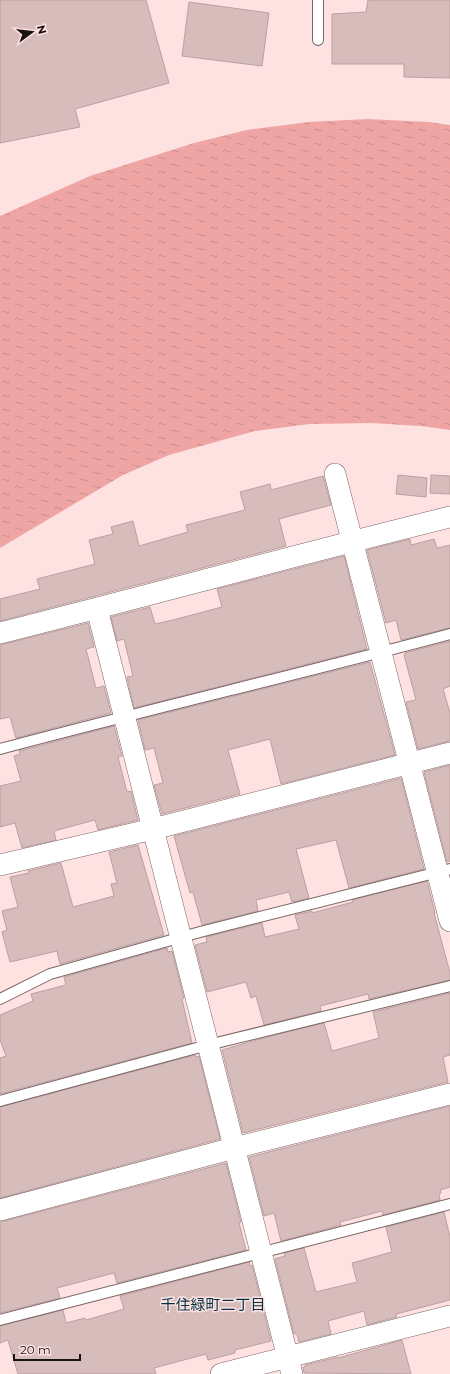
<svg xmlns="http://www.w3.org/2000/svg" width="450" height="1374" font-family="Montserrat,'Noto Sans JP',sans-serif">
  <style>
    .water { fill: url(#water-ripples) }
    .building { fill: #d6bcbb; stroke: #baa0a0 }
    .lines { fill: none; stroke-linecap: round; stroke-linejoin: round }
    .lane-casing { stroke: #7c6564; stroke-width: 12 }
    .street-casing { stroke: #7c6564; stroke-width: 22 }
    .lane { stroke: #fff; stroke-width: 10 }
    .street { stroke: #fff; stroke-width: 21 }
    .labels { text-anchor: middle; stroke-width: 3; stroke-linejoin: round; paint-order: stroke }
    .neighbourhood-label { font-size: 15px; fill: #003144; stroke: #fde2e1 }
  </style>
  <defs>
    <pattern id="water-ripples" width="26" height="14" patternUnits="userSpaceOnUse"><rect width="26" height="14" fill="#efa5a4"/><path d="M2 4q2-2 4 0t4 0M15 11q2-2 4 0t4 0" fill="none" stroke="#cc8d8c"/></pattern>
  </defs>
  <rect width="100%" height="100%" fill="#fde2e1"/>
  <path class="water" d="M368,119l60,3 22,3v305l-29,-4 -51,-3 -60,1 -55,7 -86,24 -46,20 -123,73v-332l90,-40 104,-33 53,-13 62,-8z"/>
  <path class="building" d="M0,0h146l23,83 -94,26 5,18 -80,16z
    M368,0h82v78l-46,-1v-13h-72v-50l34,-2z
    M189,2l80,11 -7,53 -80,-10z
    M398,475l29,3 -1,19 -30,-3z
    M431,475l19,1v18l-20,-1z
    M323,476l8,29 -52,14 7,27 -286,75v-22l40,-10 -3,-10 58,-15 -6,-24 24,-6 -2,-7 22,-6 6,25 49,-14 -2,-7 59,-15 -5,-18 30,-8 1,6z
    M410,539l1,6 23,-6 3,9 13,-3v83l-49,12 -5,-20 -10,3 -19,-73z
    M344,556l23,93 -233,59 -7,-31 6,-1 -9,-37 -7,2 -6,-24 39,-10 5,17 18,-4 49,-13 -5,-18z
    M88,623l6,24 -8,2 10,39 8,-2 7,27 -95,25 -6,-21 -10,2v-74z
    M450,641v45l-7,3 7,24v28l-32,8 -12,-47 10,-2 -12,-45h1v-2z
    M370,662l25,93 -114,29 -11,-45 -42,11 12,44 -78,20 -8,-29 9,-2 -9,-35 -9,2 -7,-30z
    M114,726l8,30 -4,1 9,35 4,-1 7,29 -40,10 -3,-10 -41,11 2,9 -34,8 -7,-25 -15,4v-41l21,-5 -7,-25 6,-2 -1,-3z
    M450,765v96l-3,1 -23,-90z
    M401,778l23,91 -75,19 -13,-48 -40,9 13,49 -17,4 -3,-10 -33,8 2,11 -56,14 -9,-33 -3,1 -16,-57z
    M138,845l26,90 -104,29 -3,-13 -47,11 -8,-30 5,-2 -5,-19 16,-4 -8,-30 19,-4 -1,-2 33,-8 12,44 41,-11 -3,-12 6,-1 -8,-31z
    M427,881l8,32h-1l16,60v7l-81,19 -1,-5 -48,12 1,5 -57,14 -8,-29 -5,2 -5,-16 -39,10 -12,-47 12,-3 -1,-5 56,-14 3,14 34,-8 -4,-14 17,-4v2l41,-11 -1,-2z
    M167,948l1,4 4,-1 12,47 -2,1 10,44 -192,51v-36l6,-2 -6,-16v-25l33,-14 -2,-7 35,-9 -2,-8z
    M450,993v62l-7,2 5,25 -205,51 -21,-83 45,-13 57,-14 8,28 47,-13 -6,-26z
    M195,1055l1,2 3,-1 21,83 -220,59v-91z
    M450,1106v81l-10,3 1,3 -2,1 1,6 -57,15 -1,-4 -42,11 1,3 -60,16 -7,-28 -10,3 -15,-59z
    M226,1163l15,59 -2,1 7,27 -129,33 -3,-10 -57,15 3,10 -60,15v-91z
    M444,1212l6,25v63l-54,14 1,3 -30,8 -3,-14 -36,10 3,13 -32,8 -2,-8h-3l-19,-75 10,-3 -1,-3 20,-5 12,44 41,-10 -5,-19 40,-11 -6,-25z
    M249,1262l1,4 2,-1 19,76 -36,9v3l-27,7 -2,-6 -52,14 2,6h-138l-10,-34 -8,3v-17l63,-16 3,13 19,-5 1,2 38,-11 -4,-13z
    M402,1340l9,34 -107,-1 -1,-6h2v-2l33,-8v1z"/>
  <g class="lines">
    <g class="lane-casing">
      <path id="lane" d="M318,0v40
        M0,749c150,-40 300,-75 450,-115
        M0,999l50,-25 150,-42 250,-63
        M0,1101l208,-56 242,-59
        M0,1320l450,-116"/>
    </g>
    <g class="street-casing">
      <path id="street" d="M335,474l115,447
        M97,609l195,765
        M0,633c150,-38 300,-79 450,-116
        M0,865l153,-36 297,-76
        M0,1210l234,-62 216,-54
        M221,1374l229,-58"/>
    </g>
    <use href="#lane" class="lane"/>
    <use href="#street" class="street"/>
  </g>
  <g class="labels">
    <g class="neighbourhood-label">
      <text x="213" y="1310">千住緑町二丁目</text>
    </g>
  </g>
  <g transform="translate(32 32) rotate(75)" stroke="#fde2e1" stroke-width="3" paint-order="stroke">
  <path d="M0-3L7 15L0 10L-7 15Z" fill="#1a1111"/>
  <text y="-6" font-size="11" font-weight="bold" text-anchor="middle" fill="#1a1111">N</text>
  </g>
  <path d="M14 1354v6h66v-6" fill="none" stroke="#1a1111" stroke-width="2"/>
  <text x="20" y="1354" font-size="12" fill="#1a1111" stroke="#fde2e1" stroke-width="3" paint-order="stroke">20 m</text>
</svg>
